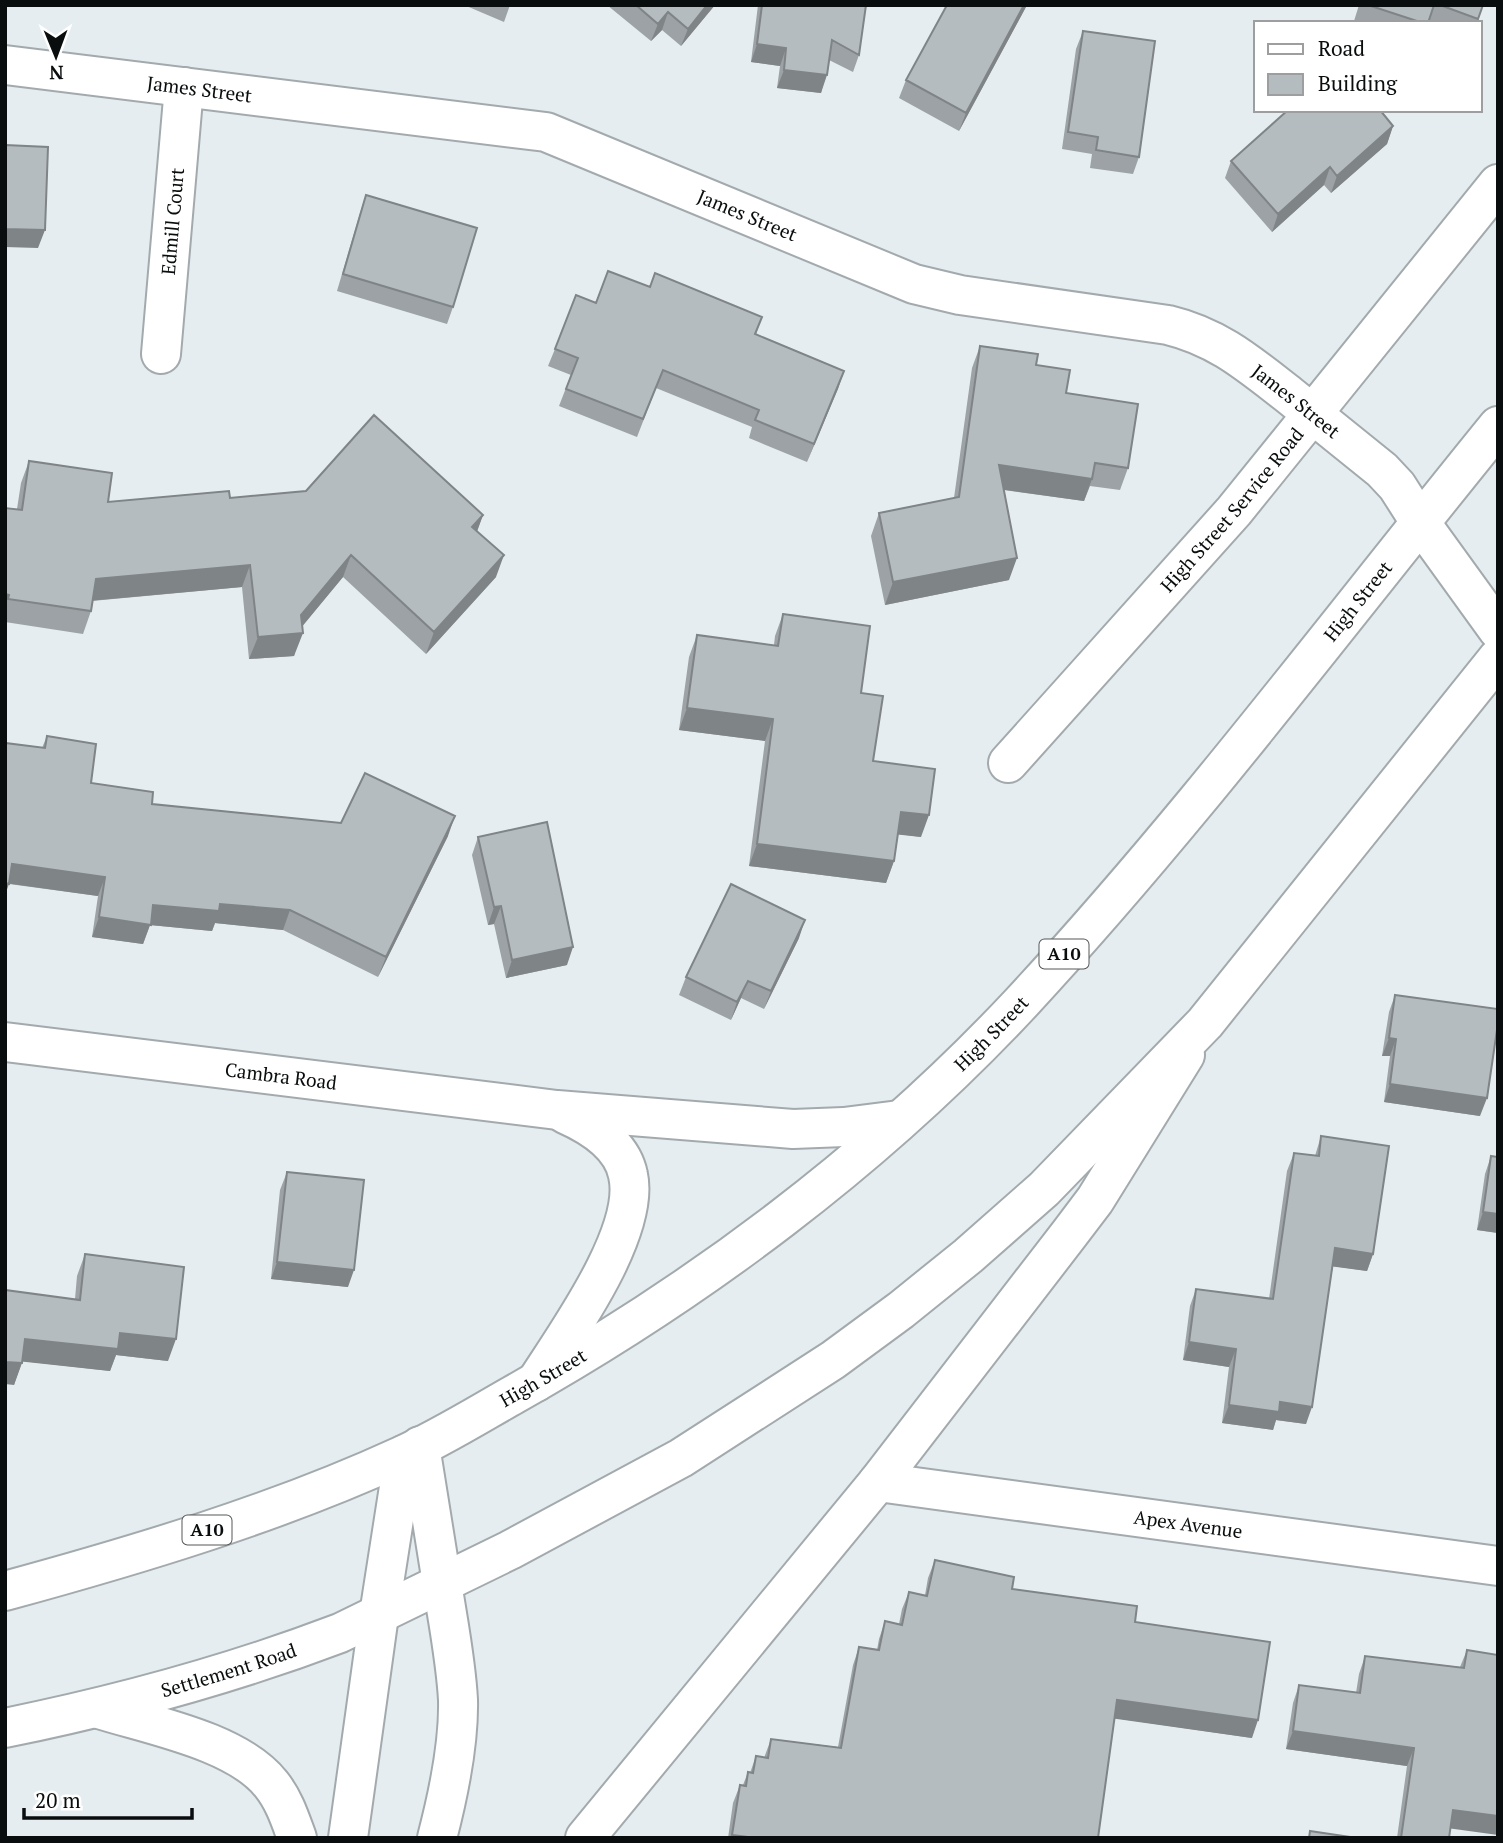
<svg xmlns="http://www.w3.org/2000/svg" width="1503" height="1843" font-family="'PT Serif',serif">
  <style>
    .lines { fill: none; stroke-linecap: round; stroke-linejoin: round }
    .minor-casing { stroke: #a3aaad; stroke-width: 42 }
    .highway-casing { stroke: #a3aaad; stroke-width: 42 }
    .minor { stroke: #fff; stroke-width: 38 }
    .highway { stroke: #fff; stroke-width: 38 }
    .wall { fill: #9ca2a5 }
    .shaded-wall { fill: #7f8486 }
    .building { fill: #b5bcc0; stroke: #7f8486; stroke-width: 2 }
    .labels { text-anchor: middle; stroke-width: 7; stroke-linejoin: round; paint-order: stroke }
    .shield { fill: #fff; stroke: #545656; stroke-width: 2 }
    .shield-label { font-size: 18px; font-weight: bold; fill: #0a0d0e }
    .street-label { font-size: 19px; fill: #0a0d0e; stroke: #fff }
  </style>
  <rect width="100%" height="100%" fill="#e5edf0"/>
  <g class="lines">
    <g class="minor-casing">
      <g id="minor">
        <path id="s1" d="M5,65l541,67 368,152 46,11 208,30c50,12 81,39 121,70 31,25 62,50 93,75l15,16 23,36"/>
        <path id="s2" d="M161,354l23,-267"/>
        <path id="s3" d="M1008,763l226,-252 264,-327"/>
        <path id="s4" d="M5,1042l552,68 236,19 51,-2 55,-7"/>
        <path d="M536,1382c30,-47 105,-150 92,-207 -6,-30 -36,-49 -63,-61"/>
        <path id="s5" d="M878,1482l620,84"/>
        <path d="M99,1709c51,16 138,32 172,75 13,16 19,35 26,54"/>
        <path d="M348,1838l31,-223"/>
        <path d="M437,1838c11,-42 22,-95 21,-138 -2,-39 -10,-78 -16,-117"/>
        <path d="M585,1838l293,-356 192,-249 25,-33 90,-145"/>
      </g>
    </g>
    <g class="highway-casing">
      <g id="highway">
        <path d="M1420,522l78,108"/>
        <path d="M420,1446l22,137"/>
        <path id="s6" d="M5,1591c132,-36 272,-78 396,-135 38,-17 75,-40 112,-61 185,-104 361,-235 507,-391 170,-183 320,-384 478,-578"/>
        <path d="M379,1615l25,-160"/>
        <path id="s7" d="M5,1728c113,-23 227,-54 335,-95l170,-83 171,-92 152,-98 68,-50 67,-54 76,-67 161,-166 293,-365"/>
      </g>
    </g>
    <use href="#minor" class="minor"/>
    <use href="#highway" class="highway"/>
  </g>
  <path class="wall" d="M464,5h46l-6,17z
    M607,5h108l-34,41 -19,-16 -11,11z
    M758,5h108l-7,50 -6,17 -24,-12 -8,33 -44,-5 3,-22 -29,-4z
    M1027,5l-68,126 -60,-33 7,-18z
    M1359,5h124l-6,18h-45l-4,-2v2h-67l-7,-2z
    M1083,31l56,126 -6,17 -43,-6 2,-14 -30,-5 14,-100z
    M1393,126l-6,18 -56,49 -7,-8 -52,47 -47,-54 6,-17z
    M366,195l87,112 -6,17 -110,-33 23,-78z
    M650,287l112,30 -6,17 88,37 -37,91 -58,-24 3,-11 -96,-39 -19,49 -78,-31 12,-31 -23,-9 7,-17z
    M980,346l56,19 30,28 62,75 -8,22 -30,-4 -6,15 -80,-11 5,90 -124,25 -14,-69 8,-23 75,-15 18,-130z
    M29,461l79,41 122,-4 253,17 -6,16 19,46 -70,77 -83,-77 -41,49 -8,30 -45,3 -7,-72 -150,14 -1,10 -8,23 -78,-12v-114l12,1 4,-26z
    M783,614l78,79 12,68 48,76 -23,-3 -4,27 -8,22 -137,-17 16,-125 -86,-11 10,-73 8,-22 77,10 1,-9z
    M47,736l44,47 61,21 296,32 -70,141 -95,-47 -68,-7 -3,8 -62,-6 -7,19 -51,-7 6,-41 -89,-12 33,-136z
    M478,837l89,128 -61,13 -12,-54 -6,1 -16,-70z
    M799,938l-35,71 -23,-11 -10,22 -52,-25 7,-18z
    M1395,995l85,121 -96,-14 6,-46h-8l7,-44z
    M1321,1136l52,118 -6,17 -34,-5 -27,158 -30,-4 -3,10 -51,-7 7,-56 -46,-7 7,-54 6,-17 73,10 18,-128 7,-18 21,3z
    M1491,1156l7,1v76l-21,-3 8,-56z
    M287,1172l61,115 -77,-8 9,-89z
    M85,1254l83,107 -52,-6 -6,16 -88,-10 -8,24 -9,-95 70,9 2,-23z
    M935,1560l77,29 123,33 117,116 -138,-20 -16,120h-370l5,-35 7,-18h3l5,-13 2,1 6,-17 8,2 7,-19 67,8 15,-82 6,-18 18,3 2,-11 6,-18 14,3 3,-15 7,-17 16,3 3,-17z
    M1467,1650l-18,188h-52l10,-72 -121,-17 7,-46 6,-18 57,8 3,-19 6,-18 95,11z"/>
  <path class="shaded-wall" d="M707,5h8l-34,41 7,-17z
    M1024,5h3l-68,126 7,-18z
    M668,12l-6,18 -11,11 7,-17z
    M757,44l29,4 -6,18 -29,-4z
    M784,70l43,5 -6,18 -44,-5z
    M1393,126l-6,18 -56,49 6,-17z
    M1330,167l-6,18 -52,47 6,-18z
    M5,229l40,1 -7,18 -33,-1z
    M844,371l-6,18 -31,73 7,-18z
    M999,465l93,14 -8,22 -93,-13z
    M483,515l-8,22 -3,-10z
    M351,555l-8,22 -47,57 7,-1 -9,23 -45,3 9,-22 43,-22z
    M504,555l-8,22 -70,77 8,-22z
    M1017,558l-8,22 -124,25 8,-23z
    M250,565l-8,22 -154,14 8,-22z
    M5,594l4,1 -4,10z
    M687,708l86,11 -8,22 -86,-11z
    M901,812l28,3 -8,22 -28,-3z
    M455,816l-7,20 -70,141 8,-20z
    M757,844l137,17 -8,22 -137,-17z
    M12,864l93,13 -7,19 -93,-13z
    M5,883l4,1 -4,11z
    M220,904l70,6 -7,20 -68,-7 -3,8 -62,-6 -7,19 -51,-7 7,-20 54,-12z
    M501,906l-7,18 -6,1 6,-18z
    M805,920l-6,18 -35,71 7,-18z
    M573,947l-6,18 -61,13 6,-18z
    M748,981l-7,17 -10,22 6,-18z
    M1389,1038l7,1 -6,17h-8z
    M1390,1084l97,14 -7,18 -96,-14z
    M1483,1212l15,2v19l-21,-3z
    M1335,1248l38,6 -6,17 -38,-5z
    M277,1262l77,8 -6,17 -77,-8z
    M120,1333l56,6 -8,22 -52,-6 -6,16 -93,-10 8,-22z
    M1189,1342l47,7 -7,18 -46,-7z
    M5,1362l17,1 -8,22 -9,-1z
    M1280,1402l32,5 -6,17 -30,-4 -3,10 -51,-7 7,-18z
    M1117,1700l141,20 -6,18 -142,-20z
    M1293,1731l121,17 -7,18 -121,-17z
    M1453,1810l45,6v19l-51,-7z
    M732,1835l24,3h-25z"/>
  <path class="building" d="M636,5h71l-19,24 -20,-17 -10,12z
    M762,5h104l-7,50 -27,-15 -5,35 -43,-5 2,-22 -29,-4z
    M947,5h77l-58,108 -60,-33z
    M1368,5h66l-6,18h-5z
    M1440,5h43l-5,14z
    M1083,31l72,10 -16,116 -43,-7 2,-13 -30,-5z
    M1288,110h92l13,16 -56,50 -7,-9 -52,47 -47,-53z
    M5,145l43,2 -3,83 -40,-1z
    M366,195l111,33 -24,79 -110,-33z
    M608,271l42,16 5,-14 107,44 -7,17 89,37 -30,73 -59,-24 4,-10 -96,-40 -20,49 -77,-30 12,-31 -23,-9 21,-54 20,8z
    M980,346l58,8 -2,11 34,5 -4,23 72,11 -10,64 -33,-5 -3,16 -93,-14 18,93 -124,24 -14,-69 80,-16z
    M374,415l109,100 -11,12 32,28 -70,77 -83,-77 -50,60 2,18 -45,4 -8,-72 -154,14 -5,32 -83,-12 1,-4 -4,-1v-86l17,2 7,-49 83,12 -4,29 121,-11 1,7 76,-7z
    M783,614l87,12 -9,67 22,3 -10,65 62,8 -6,46 -28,-3 -7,49 -137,-17 16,-125 -86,-11 10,-73 81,11z
    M47,736l49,8 -5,39 62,9 -1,12 189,19 24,-50 90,43 -69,141 -96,-47 -70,-6 -1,7 -66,-6 -2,20 -52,-8 6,-40 -93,-13 -3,20 -4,-1v-140l40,5z
    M547,822l26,125 -61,13 -11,-54 -7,1 -16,-70z
    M731,884l74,36 -34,71 -23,-10 -11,21 -51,-25z
    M1395,995l103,14v14l-11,75 -97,-14 6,-45 -7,-1z
    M1321,1136l68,10 -16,108 -38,-6 -23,159 -32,-5 -1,10 -50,-7 7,-56 -47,-7 7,-53 77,10 21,-146 25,3z
    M1491,1156l7,1v57l-15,-2z
    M287,1172l77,8 -10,90 -77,-8z
    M85,1254l99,13 -8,72 -56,-6 -2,16 -93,-10 -3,24 -17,-1v-72l75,10z
    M935,1560l79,17 -2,12 125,17 -2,16 135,20 -12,78 -141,-20 -19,138h-342l-24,-3 8,-50 6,1 2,-14 5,1 3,-17 12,2 3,-19 70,9 18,-101 20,3 6,-29 17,4 7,-33 18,4z
    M1467,1650l31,5v161l-45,-6 -4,28h-48l13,-90 -121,-17 6,-46 61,8 5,-37 99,12z
    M1310,1831l47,7h-48z"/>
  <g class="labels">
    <g class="shield">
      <rect x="1039.5" y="939.5" width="49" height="29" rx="5"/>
      <rect x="182.5" y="1515.5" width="49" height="29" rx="5"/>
    </g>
    <g class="shield-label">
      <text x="1064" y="960">A10</text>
      <text x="207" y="1536">A10</text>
    </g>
    <g class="street-label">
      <text dy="7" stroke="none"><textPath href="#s1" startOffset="196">James Street</textPath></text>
      <text dy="7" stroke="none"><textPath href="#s1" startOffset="763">James Street</textPath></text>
      <text dy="7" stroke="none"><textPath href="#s2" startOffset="133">Edmill Court</textPath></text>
      <text dy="7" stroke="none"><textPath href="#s1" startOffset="1351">James Street</textPath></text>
      <text dy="7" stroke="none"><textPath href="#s3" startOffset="338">High Street Service Road</textPath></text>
      <text dy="7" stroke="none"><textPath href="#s6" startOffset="1715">High Street</textPath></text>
      <text dy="7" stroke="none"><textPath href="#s6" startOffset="1148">High Street</textPath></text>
      <text dy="7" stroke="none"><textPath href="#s4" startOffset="278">Cambra Road</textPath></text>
      <text dy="7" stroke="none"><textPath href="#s6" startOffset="581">High Street</textPath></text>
      <text dy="7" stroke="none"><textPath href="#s5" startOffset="313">Apex Avenue</textPath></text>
      <text dy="7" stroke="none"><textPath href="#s7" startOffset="231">Settlement Road</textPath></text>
    </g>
  </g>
  <rect width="1503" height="1843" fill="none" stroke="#0a0d0e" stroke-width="14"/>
  <rect x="1254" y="21" width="228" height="91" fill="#ffffff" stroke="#9d9e9f" stroke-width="2"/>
  <rect x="1268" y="44" width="35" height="10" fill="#ffffff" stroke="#9d9e9f" stroke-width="2"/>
  <text x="1318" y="56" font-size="21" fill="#0a0d0e">Road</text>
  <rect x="1268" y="74" width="35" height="21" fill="#b5bcc0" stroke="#9d9e9f" stroke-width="2"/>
  <text x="1318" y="91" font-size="21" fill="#0a0d0e">Building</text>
  <g transform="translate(56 56) rotate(179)" stroke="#ffffff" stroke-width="5" paint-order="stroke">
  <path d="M0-5L12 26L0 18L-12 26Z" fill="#0a0d0e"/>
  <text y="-10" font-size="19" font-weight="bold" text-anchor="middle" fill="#0a0d0e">N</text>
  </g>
  <path d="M24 1808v10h168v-10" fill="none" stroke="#0a0d0e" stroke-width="3.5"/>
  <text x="35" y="1808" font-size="21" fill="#0a0d0e" stroke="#ffffff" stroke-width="5" paint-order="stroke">20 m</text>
</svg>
